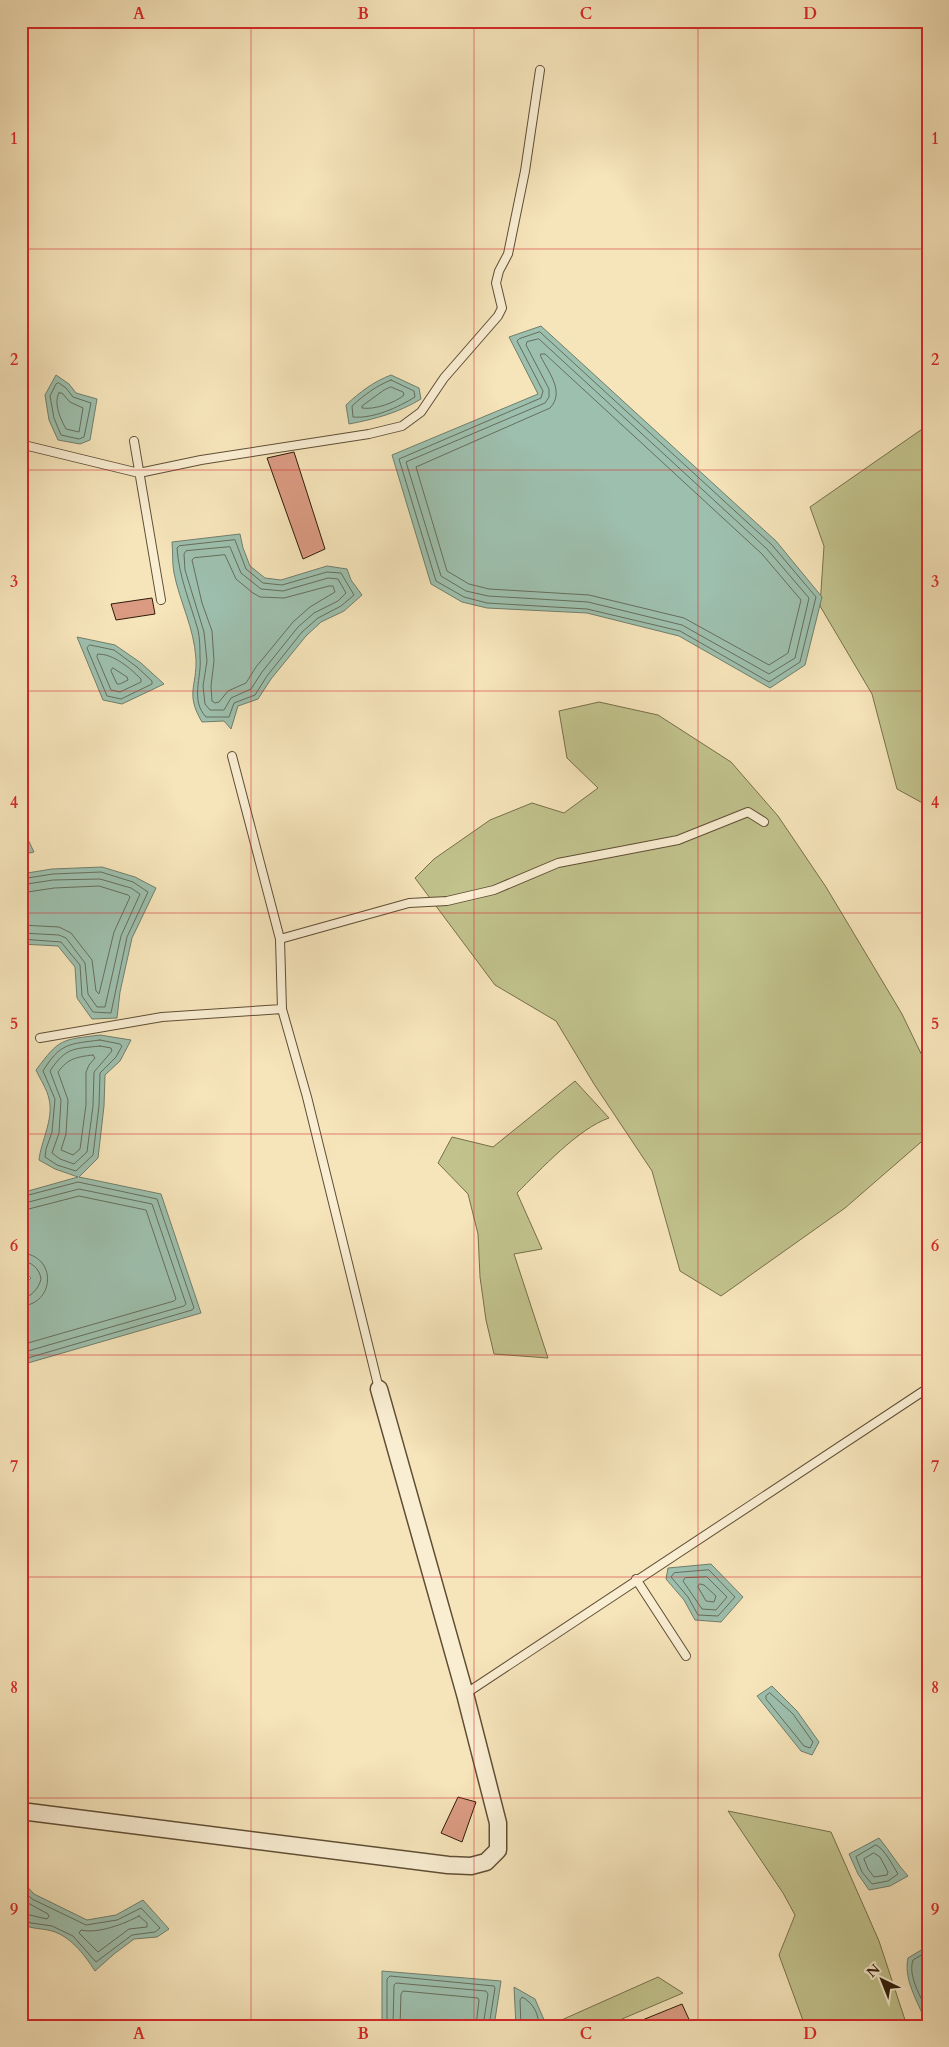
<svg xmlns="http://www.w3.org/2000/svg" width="949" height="2047" font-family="Cardo,serif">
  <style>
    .green { fill: #c1c28c; stroke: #776f4a }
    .water { fill: #9dbfad; stroke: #707e6b }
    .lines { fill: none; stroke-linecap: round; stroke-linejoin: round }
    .shore { stroke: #656e5b; stroke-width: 1 }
    .building { fill: #db9b83; stroke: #2d1c09 }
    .service-casing { stroke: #5f4e35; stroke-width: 10 }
    .minor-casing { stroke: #5f4e35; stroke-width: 19 }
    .service { stroke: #f9edd2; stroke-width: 8 }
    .minor { stroke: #f9edd2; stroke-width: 16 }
    .grid { fill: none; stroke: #d62828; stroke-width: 1; stroke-opacity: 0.55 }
    .neatline { fill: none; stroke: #d62828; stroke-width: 2 }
    .grid-label { font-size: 16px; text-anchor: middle; font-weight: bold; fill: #d62828 }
  </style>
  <rect width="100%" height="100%" fill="#f6e4ba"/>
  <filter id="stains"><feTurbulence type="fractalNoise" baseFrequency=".004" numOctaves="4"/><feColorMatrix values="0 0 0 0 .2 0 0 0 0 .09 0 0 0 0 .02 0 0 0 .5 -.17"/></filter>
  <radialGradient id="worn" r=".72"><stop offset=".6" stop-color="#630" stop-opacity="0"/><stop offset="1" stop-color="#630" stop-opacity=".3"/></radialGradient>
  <path class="green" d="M928,425v381l-31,-17 -25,-95 -52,-88 4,-60 -14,-39z
    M599,702l59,13 73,47 47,54 48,71 76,127 26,54v68l-83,72 -124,88 -41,-25 -28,-100 -58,-87 -38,-63 -61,-36 -80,-107 19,-19 56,-39 42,-17 32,10 34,-25 -31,-30 -8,-47z
    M575,1081l34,37c-30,10 -69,52 -92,75l25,56 -28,5 34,104 -54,-4 -8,-34 -6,-43 -2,-43 -10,-40 -30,-31 14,-26 41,10z
    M728,1811l103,21 48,109 28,85h-102l-26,-71 16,-40 -12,-22z
    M658,1977l25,16 -61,26 1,7h-75z"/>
  <path class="water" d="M541,326l235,215 46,56 -17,68 -35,23 -91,-52 -92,-23 -100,-5 -25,-6 -31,-18 -39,-129 146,-61 -29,-57z
    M56,375l13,9 7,9 21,6 -7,41 -10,4 -22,-4 -9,-20 -4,-25z
    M391,375l28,13 2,11c-23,14 -46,20 -72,25l-3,-19c14,-13 27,-23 45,-30z
    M240,534l3,14 7,18 15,12 16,2 46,-14 20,3 4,11 11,15 -18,16 -23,11 -15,14 -35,43 -13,20 -20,7 -7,23 -7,-8 -22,1c-17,-29 -5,-35 -6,-63 -2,-32 -16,-56 -22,-86 -2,-10 -1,-21 -2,-31z
    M77,637l38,8 26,18 23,21 -42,20 -19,-4z
    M21,825l13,27 -13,3z
    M102,867l33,10 21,11 -24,50 -12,54 -3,26 -25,1 -15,-21 -2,-31 -17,-21 -37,-2v-70l31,-5z
    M100,1035l31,5 -11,21 -15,14 -1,31 -6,52 -19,19 82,17 40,119 -180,52v-76l10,-11 -10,-7v-78l57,-16 -23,-8 -16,-9c2,-19 15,-41 10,-61 -2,-10 -9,-20 -13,-29 24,-32 25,-30 64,-35z
    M711,1564l32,33 -22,25 -26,-2 -11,-20 -18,-21 2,-11z
    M772,1686l25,25 22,31 -7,13 -11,-4 -44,-55z
    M879,1838c10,12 18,26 29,38l-18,10 -21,4 -11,-16 -9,-20z
    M21,1860l4,5 -2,17 11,12 53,26 29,-5 27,-15 26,29 -12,8 -23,2 -20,15 -19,17c-11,-17 -26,-37 -47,-41 -10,-2 -18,-1 -27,-7z
    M928,1946v67h-6c-8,-18 -18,-36 -14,-55z
    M382,1971l119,10 -7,45h-112z
    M514,1987l21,12 10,23 -5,4h-24z"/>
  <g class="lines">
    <path class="shore" d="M540,332l232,213 44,52 -16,65 -31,20 -89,-51 -93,-22 -100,-6 -23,-6 -28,-16 -37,-122 142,-61 2,-7 -26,-50 2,-2z
      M539,339l228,210 42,49 -14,60 -26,16 -87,-49 -94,-23 -100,-6 -22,-5 -25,-15 -35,-114 139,-59 4,-6v-8l-23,-44 1,-3z
      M541,354h4l217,200 39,46 -13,53 -19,12 -85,-47 -95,-23 -100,-6 -20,-5 -22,-13 -31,-104 134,-59c15,-16 -1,-35 -9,-51z
      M391,380l23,11 1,6c-16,10 -42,22 -62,20l-1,-11c12,-11 24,-20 39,-26z
      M59,383l7,5 7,9 18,6 -7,34 -5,2 -18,-4 -7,-17 -4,-22 6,-12z
      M391,387l12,5 1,3c-9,8 -30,15 -42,13v-2l22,-16z
      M59,393h3l8,9 13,6 -4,24 -13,-3c-5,-9 -13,-26 -7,-36z
      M235,540l11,29 17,14 19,2 45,-13 14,1 13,22 -13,11 -23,12 -16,14 -35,44 -12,19 -21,8 -5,14h-23c-16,-17 -4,-40 -6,-59 0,-9 0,-19 -2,-28 -8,-28 -19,-53 -21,-82l2,-2z
      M230,547l11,26 20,16 22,2 45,-13 10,1 8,14 -8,8 -24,12 -16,14 -36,45 -11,17 -20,9 -7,12h-14l-5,-6 -2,-18 4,-25 -3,-29 -19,-62 -1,-16 2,-3z
      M225,555l11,24 17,14 7,4 24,1 45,-12h4l2,6 -25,15 -17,15 -37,45 -10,16 -18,8 -9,11 -4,1 -3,-2 -1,-15 3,-25 -2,-30 -10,-28 -10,-43 2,-2z
      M90,645l24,5 23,17 15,14v3l-31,15 -14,-3 -20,-48z
      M98,654c16,0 32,14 43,25v3l-21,10 -9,-2 -14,-33z
      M113,668l14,9 1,3 -8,4h-3l-6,-13z
      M21,879l32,-5 48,-2 32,10 15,10 -21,45 -16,76 -18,-1 -11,-16 -2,-31 -19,-23 -40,-3
      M21,885l32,-5 47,-1 31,9 9,6 -19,42 -16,71h-8l-9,-13 -3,-31 -19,-25 -7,-3 -38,-2
      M21,893l33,-5 45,-2 29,9 2,2 -16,35 -15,62 -3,-3 -4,-31 -21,-27 -12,-6 -38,-2
      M100,1040l20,4 2,2 -6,11 -16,16 -1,33 -6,49 -17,16 -19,-6 -12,-8 1,-8 6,-17 3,-33 -12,-28c17,-28 26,-27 57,-31z
      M100,1046l11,2 1,3 -18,21 -1,34 -6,46 -13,12 -14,-5 -8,-6 7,-20 2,-33 -11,-29c16,-24 23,-22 50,-25z
      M93,1055l2,3 -6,7 -3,7v33l-6,44 -7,6 -12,-5 5,-16 2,-34 -10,-28c10,-14 19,-15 35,-17z
      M21,1197l57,-15 79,17 37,109 -2,2 -171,50
      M21,1204l58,-15 73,15 34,100 -2,2 -163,47
      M21,1211l58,-15 67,14 30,89 -2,2 -153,44
      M21,1253c37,2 34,52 0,53
      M21,1261c10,0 19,8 20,18 -2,9 -10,19 -20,19
      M709,1570l26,27 -17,19 -20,-1 -10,-18 -17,-20 3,-4z
      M707,1577l20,20 -11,13 -14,-1 -19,-28 2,-3z
      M700,1584l4,1 12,11 -2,6 -8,-1 -8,-14z
      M770,1693l23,21 20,28 -3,6 -6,-2 -38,-47v-3z
      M876,1845c8,3 17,21 22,29l-10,7 -16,3 -10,-12 -6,-15z
      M874,1853l6,4 8,15 -1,3 -13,2 -6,-8 -4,-10z
      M21,1888l11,11 54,26 31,-5 24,-12 19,20 -5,4 -23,3 -36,27 -23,-26 -21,-10 -21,-3 -10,-4
      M21,1897l7,6 20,11 1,2 -2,3 -26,-6
      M139,1916l8,7v4l-18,2 -31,23 -19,-19 2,-3c17,4 43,-6 58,-14z
      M928,1951l-15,9c-5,15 6,33 12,47l3,1
      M387,2026v-47l3,-3 104,10 1,2 -6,38
      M393,2026l1,-41 2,-2 90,8 2,3 -5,32
      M400,2026l1,-32 2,-3 75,7 1,2 -3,26
      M521,2026l-1,-26 2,-3c10,5 18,17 16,29"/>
  </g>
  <path class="building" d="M294,452l31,97 -22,10 -36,-101z
    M152,598l3,16 -39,6 -5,-16z
    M458,1797l18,5 -14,40 -21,-9z
    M682,2004l10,22h-62v-1z"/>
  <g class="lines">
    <g class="service-casing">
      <path id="service" d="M134,441l27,159
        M24,445l115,28 62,-13 168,-26 33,-8 19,-14 23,-34 54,-62 4,-8 -6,-25 3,-12 9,-17 17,-83 15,-101
        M232,756l48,183 2,70 25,88 72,292
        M280,939l129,-36 38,-2 47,-11 64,-27 120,-23 70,-28 16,10
        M40,1038l122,-21 120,-8
        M636,1579l50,77
        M465,1694l463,-306"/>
    </g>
    <g class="minor-casing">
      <path id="minor" d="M21,1811l427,54 23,1 15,-4 12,-12v-27l-33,-129 -86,-305"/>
    </g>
    <use href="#service" class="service"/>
    <use href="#minor" class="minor"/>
  </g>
  <path class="grid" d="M251,21v2005M474,21v2005M698,21v2005M21,249h907M21,470h907M21,691h907M21,913h907M21,1134h907M21,1355h907M21,1577h907M21,1798h907"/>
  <rect width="949" height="2047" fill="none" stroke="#f6e4ba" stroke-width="55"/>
  <g transform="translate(882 1980) rotate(317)" stroke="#f9edd2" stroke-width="4" paint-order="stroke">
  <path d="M0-4L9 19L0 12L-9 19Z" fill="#2d1c09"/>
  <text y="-8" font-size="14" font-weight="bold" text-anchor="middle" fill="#2d1c09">N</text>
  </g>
  <rect x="28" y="28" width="894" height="1992" class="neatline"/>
  <g class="grid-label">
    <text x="139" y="19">A</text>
    <text x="363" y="19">B</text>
    <text x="586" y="19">C</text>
    <text x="810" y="19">D</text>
    <text x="14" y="144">1</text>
    <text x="935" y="144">1</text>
    <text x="14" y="365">2</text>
    <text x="935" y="365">2</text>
    <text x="14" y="587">3</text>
    <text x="935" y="587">3</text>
    <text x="14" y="808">4</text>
    <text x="935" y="808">4</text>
    <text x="14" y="1029">5</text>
    <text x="935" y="1029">5</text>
    <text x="14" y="1251">6</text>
    <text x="935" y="1251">6</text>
    <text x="14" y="1472">7</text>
    <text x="935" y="1472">7</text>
    <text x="14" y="1693">8</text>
    <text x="935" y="1693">8</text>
    <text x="14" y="1915">9</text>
    <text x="935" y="1915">9</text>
    <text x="139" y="2039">A</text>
    <text x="363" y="2039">B</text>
    <text x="586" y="2039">C</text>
    <text x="810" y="2039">D</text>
  </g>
  <rect width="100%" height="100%" filter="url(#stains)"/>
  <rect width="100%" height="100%" fill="url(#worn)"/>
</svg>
